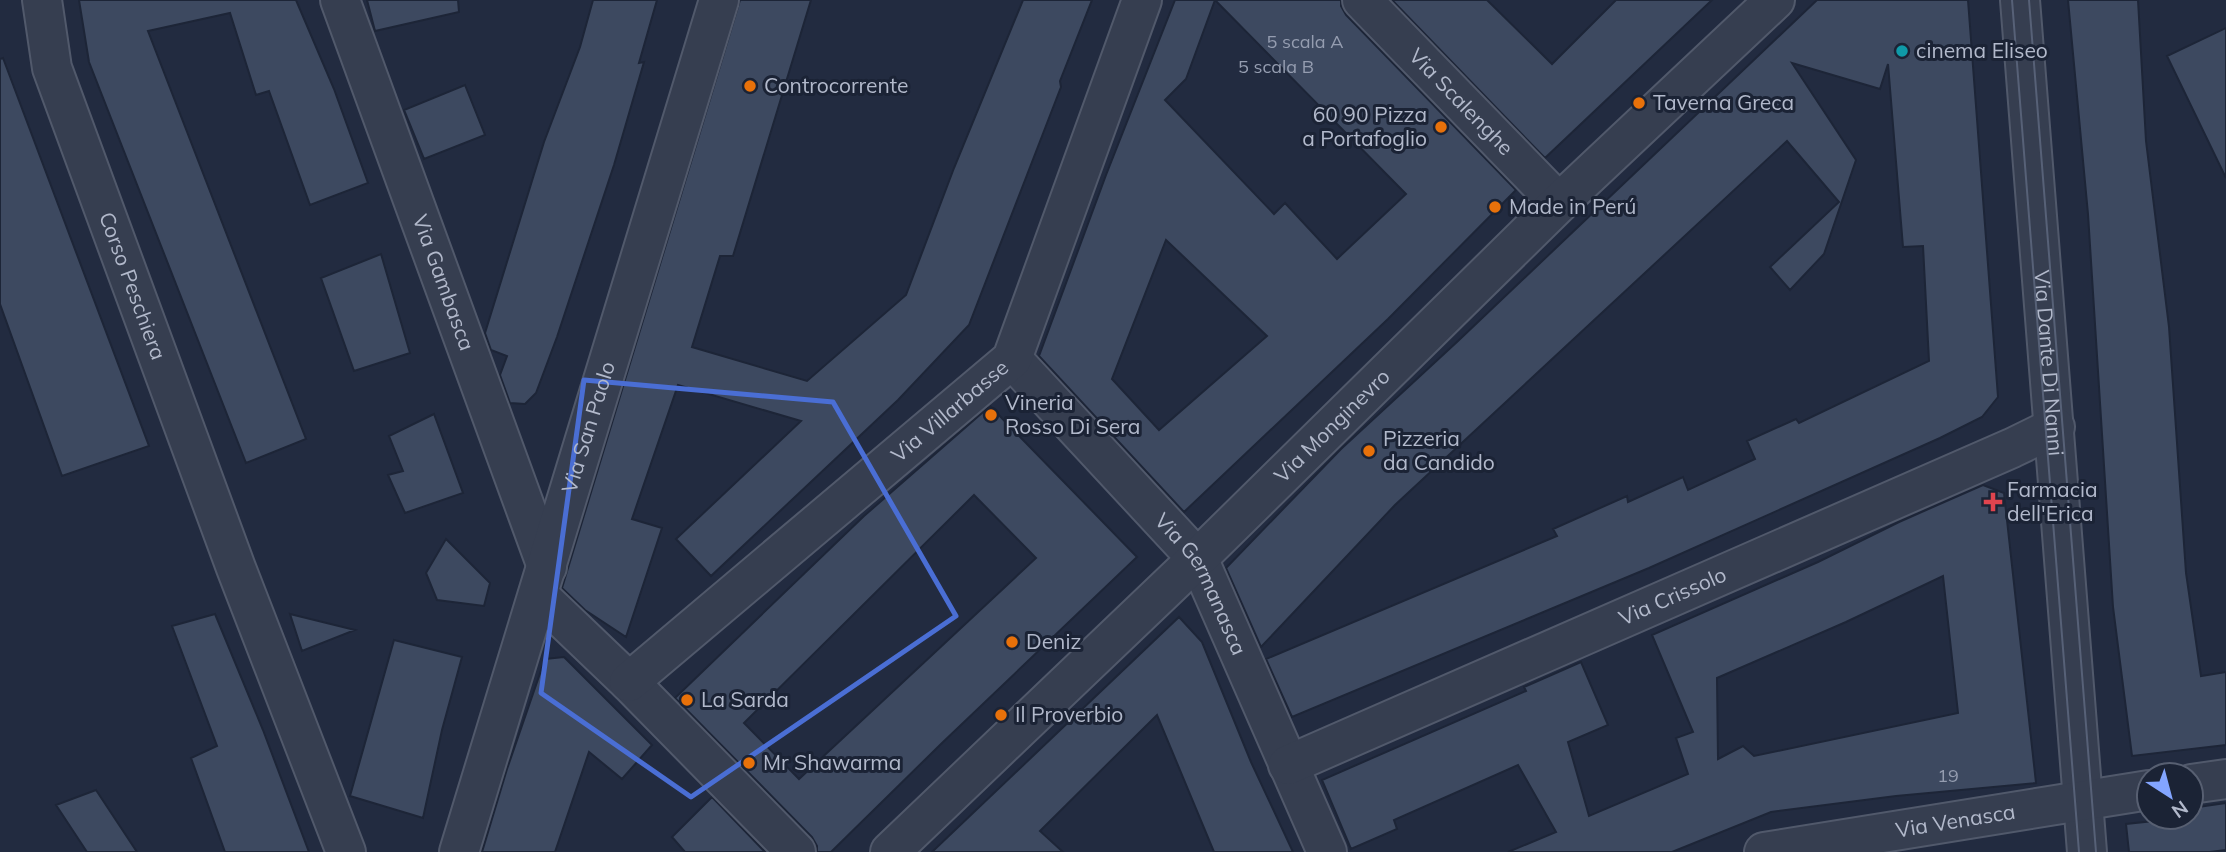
<svg xmlns="http://www.w3.org/2000/svg" width="2226" height="852" font-family="Mulish,sans-serif">
  <style>
    .building { fill: #3d4960; stroke: #1d2537; stroke-width: 2; fill-rule: evenodd }
    .lines { fill: none; stroke-linecap: round; stroke-linejoin: round }
    .minor-casing { stroke: #51596b; stroke-width: 42 }
    .minor { stroke: #363e50; stroke-width: 38 }
    .tram { stroke: #576177; stroke-width: 2 }
    .marked { fill: none; stroke: #4a6ed4; stroke-width: 5; stroke-linejoin: round }
    .culture-dot { fill: #0f9aa8; stroke: #1b2335; stroke-width: 2.5 }
    .food-dot { fill: #e8710a; stroke: #1b2335; stroke-width: 2.5 }
    .health-dot { fill: #e0444e; stroke: #1b2335; stroke-width: 2.5 }
    .labels { text-anchor: middle; stroke-width: 6; stroke-linejoin: round; paint-order: stroke }
    .number-label { font-size: 18px; fill: #959db0 }
    .poi-label { font-size: 21px; fill: #b2b9cb; stroke: #1b2335; text-anchor: start }
    .street-label { font-size: 21px; fill: #b2b9cb; stroke: #1b2335 }
  </style>
  <rect width="100%" height="100%" fill="#222b40"/>
  <path class="building" d="M79,0h217l38,89 34,94 -58,22 -41,-114 -13,4 -26,-82 -82,18 158,408 -60,24 -157,-401z
    M367,0h91l1,12 -84,19z
    M593,0h64l-18,63 5,-1 -30,103 -57,172 -21,56 -11,11 -15,-1 -10,-28 7,-19 -16,-6 -6,-17 59,-191 36,-95z
    M740,0h71l-78,256h-13l-28,91 115,34 99,-86 48,-127 69,-168h69l-32,81 1,6 -92,238 -71,75 -187,176 -35,-37 125,-118 -123,-36 -46,134 30,9 -36,109 -41,-27 -23,-22z
    M1175,0h166v6l5,9 170,175 -128,129 -204,193 -145,-156 67,-181zM1215,0l191,194 -69,65 -52,-56 -11,11 -109,-114 21,-21zM1166,240l101,96 -108,94 -47,-51z
    M1392,0h95l65,64 64,-64h96l-167,158z
    M1817,0h151l30,397 -16,20 -42,21 -291,130 -357,149 -26,-58 291,-123 -4,-7 74,-33 1,6 55,-25 5,13 67,-31 -8,-18 49,-22 3,4 130,-62 -6,-115 -20,1 -15,-183 -8,25 -88,-26 64,97 -32,94 -34,36 -20,-23 69,-65 -52,-61 -392,364 -134,142 -35,-79 115,-119 117,-108z
    M2068,0h70l8,141 23,186 17,246 15,103 25,-4v73l-94,11 -19,-149 -25,-393z
    M2226,28v150l-59,-122z
    M3,58l146,388 -87,30 -62,-172v-245z
    M465,85l20,50 -61,24 -20,-49z
    M381,254l29,99 -56,18 -33,-93z
    M990,406l147,151 -196,187 -110,108h-14v-6l-5,-9 -137,-139 189,-182zM974,495l62,63 -237,221 -55,-56z
    M434,414l29,79 -58,20 -17,-38 15,-4 -14,-35z
    M1983,485l21,8 32,290 -140,13 -125,16 -99,40h-164l48,-20 -38,-67 -124,55 3,9 -46,20 -29,-69 204,-89 -2,-4 57,-25 27,63 -40,17 21,74 99,-42 -12,-36 17,-6 -41,-97 166,-73 81,-40zM1943,576l15,137 -204,43 -11,-10 -25,13 -1,-81 129,-56z
    M446,539l44,44 -6,23 -47,-6 -11,-27z
    M215,614l48,116 46,122h-84l-34,-94 26,-12 -45,-120z
    M290,614l65,16 -53,21z
    M1179,617l23,25 49,120 42,90h-79l-57,-137 -117,116 23,21h-131z
    M394,640l68,17 -20,73 -19,88 -73,-22z
    M564,657l88,88 -30,34 -33,-27 -34,100h-73l25,-83 38,-110z
    M96,790l41,62h-50l-31,-47z
    M712,797l53,55h-80l-13,-15z
    M2226,803v47l-16,2h-81l-3,-28 65,-7v-9z"/>
  <g class="lines">
    <g class="minor-casing">
      <g id="minor">
        <path id="s1" d="M42,0l10,68 184,500 110,284"/>
        <path id="s2" d="M340,0l207,567"/>
        <path id="s3" d="M1362,0l197,203"/>
        <path id="s4" d="M2020,0l67,852"/>
        <path id="s5" d="M1012,359l180,194 9,12 126,287"/>
        <path d="M538,595l91,87 167,170"/>
        <path id="s6" d="M629,682l383,-323 130,-359"/>
        <path id="s7" d="M1288,765l724,-317 43,-21"/>
        <path d="M2191,784l35,-5"/>
        <path id="s8" d="M459,852l260,-852"/>
        <path id="s9" d="M890,852l307,-293 362,-356 216,-203"/>
        <path id="s10" d="M1764,852l385,-62"/>
      </g>
    </g>
    <use href="#minor" class="minor"/>
    <path class="tram" d="M2012,0l67,852
      M2029,0l67,852"/>
  </g>
  <path class="marked" d="M584,380l249,22 123,214 -265,181 -150,-104z"/>
  <circle class="culture-dot" cx="1902" cy="51" r="7"/>
  <g class="food-dot">
    <circle cx="750" cy="86" r="7"/>
    <circle cx="1639" cy="103" r="7"/>
    <circle cx="1441" cy="127" r="7"/>
    <circle cx="1495" cy="207" r="7"/>
    <circle cx="991" cy="415" r="7"/>
    <circle cx="1369" cy="451" r="7"/>
    <circle cx="1012" cy="642" r="7"/>
    <circle cx="687" cy="700" r="7"/>
    <circle cx="1001" cy="715" r="7"/>
    <circle cx="749" cy="763" r="7"/>
  </g>
  <path class="health-dot" d="M1989.5 491.5h7v7h7v7h-7v7h-7v-7h-7v-7h7z"/>
  <g class="labels">
    <g class="number-label">
      <text x="1305" y="48">5 scala A</text>
      <text x="1276" y="73">5 scala B</text>
      <text x="1948" y="782">19</text>
    </g>
    <g class="poi-label">
      <text x="1916" y="58">cinema Eliseo</text>
      <text x="764" y="93">Controcorrente</text>
      <text x="1653" y="110">Taverna Greca</text>
      <text x="1427" y="122" text-anchor="end">60 90 Pizza<tspan x="1427" dy="24">a Portafoglio</tspan></text>
      <text x="1509" y="214">Made in Perú</text>
      <text x="1005" y="410">Vineria<tspan x="1005" dy="24">Rosso Di Sera</tspan></text>
      <text x="1383" y="446">Pizzeria<tspan x="1383" dy="24">da Candido</tspan></text>
      <text x="2007" y="497">Farmacia<tspan x="2007" dy="24">dell'Erica</tspan></text>
      <text x="1026" y="649">Deniz</text>
      <text x="701" y="707">La Sarda</text>
      <text x="1015" y="722">Il Proverbio</text>
      <text x="763" y="770">Mr Shawarma</text>
    </g>
    <g class="street-label">
      <text dy="7" stroke="none"><textPath href="#s3" startOffset="142">Via Scalenghe</textPath></text>
      <text dy="7" stroke="none"><textPath href="#s2" startOffset="301">Via Gambasca</textPath></text>
      <text dy="7" stroke="none"><textPath href="#s1" startOffset="301">Corso Peschiera</textPath></text>
      <text dy="7" stroke="none"><textPath href="#s4" startOffset="364">Via Dante Di Nanni</textPath></text>
      <text dy="7" stroke="none"><textPath href="#s6" startOffset="420">Via Villarbasse</textPath></text>
      <text dy="7" stroke="none"><textPath href="#s8" startOffset="444">Via San Paolo</textPath></text>
      <text dy="7" stroke="none"><textPath href="#s9" startOffset="614">Via Monginevro</textPath></text>
      <text dy="7" stroke="none"><textPath href="#s5" startOffset="296">Via Germanasca</textPath></text>
      <text dy="7" stroke="none"><textPath href="#s7" startOffset="420">Via Crissolo</textPath></text>
      <text dy="7" stroke="none"><textPath href="#s10" startOffset="194">Via Venasca</textPath></text>
    </g>
  </g>
  <g transform="translate(2170 796) rotate(144)"><circle r="33" fill="#1b2335" stroke="#575f71" stroke-width="2"/>
  <path d="M0-5L12 26L0 18L-12 26Z" fill="#83a5ff"/>
  <text y="-10" font-size="19" font-weight="bold" text-anchor="middle" fill="#b2b9cb">N</text>
  </g>
</svg>
